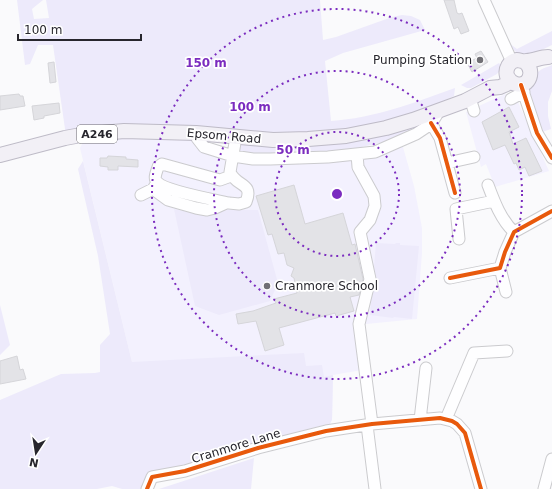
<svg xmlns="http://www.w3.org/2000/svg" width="552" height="489" font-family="'DejaVu Sans',sans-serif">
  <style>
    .built { fill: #f3f1fe }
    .green { fill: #edeafb }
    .building { fill: #e3e3e7; stroke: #d5d5d9 }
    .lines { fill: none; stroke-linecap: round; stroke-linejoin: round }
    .minor-casing { stroke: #cbcbce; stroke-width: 13 }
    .major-casing { stroke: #bebbc7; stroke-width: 16 }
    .minor { stroke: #fefeff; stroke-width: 11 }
    .major { stroke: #f2f0f6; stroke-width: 14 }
    .cycleway-casing { stroke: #fff; stroke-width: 6 }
    .cycleway { stroke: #e8590c; stroke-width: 4 }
    .ring { fill: none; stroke: #7b2cbf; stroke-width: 2; stroke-dasharray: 2 4 }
    .poi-dot { fill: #717075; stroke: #fff; stroke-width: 1.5 }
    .labels { text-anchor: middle; stroke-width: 3.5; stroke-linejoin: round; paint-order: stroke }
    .shield { fill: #fff; stroke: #68676c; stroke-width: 1 }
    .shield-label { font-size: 11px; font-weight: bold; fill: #27262d }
    .poi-label { font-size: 12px; fill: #27262d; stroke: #fff; text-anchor: end }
    .street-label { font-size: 12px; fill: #27262d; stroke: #fff }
    .centre { fill: #7b2cbf; stroke: #fff; stroke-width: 2 }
    .ring-label { font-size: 12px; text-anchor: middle; font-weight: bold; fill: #7b2cbf; stroke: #fff; stroke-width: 3.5; stroke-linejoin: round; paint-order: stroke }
  </style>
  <rect width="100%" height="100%" fill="#fafafc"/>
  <path class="built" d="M505,94l12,6 32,71 -54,16 -9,-23 -5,3 -15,-55z
    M107,137h83l17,12 150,5 44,-14 13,46 8,42v25l-5,66 -61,6 6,45 -29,5 -1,45 -200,-58 -52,-214 4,-8z"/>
  <path class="green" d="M17,0h26l-11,9 2,10 15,-1 -3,-18h274l3,40 13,-3 56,-20 10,-2 9,1 9,4 5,10 -82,23 -18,8 6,60c43,-3 83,-18 124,-33l-1,8 -20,10 -64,21 -63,9 -243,-3 1,-4 -12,-84h-15l-8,19 -5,1z
    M552,31v14c-17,8 -32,19 -43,-2l8,6z
    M499,63l3,4 -5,7 -26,14h-4l-6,-3z
    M552,65v26l-4,11v14l3,13 -9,3c-7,-19 -22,-44 -4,-60 4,-4 10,-5 14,-7z
    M426,123l-42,19 -36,8 -26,3 -62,1 -19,-1 -2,-2 2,-7z
    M83,161l49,201 172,-9 2,13 16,-1 2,12 9,-2 -1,45 -6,11 -164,44 -22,14h-18l-10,-3 -15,3h-97v-89l61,-26 34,-1 5,-1v-27l10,-11 -12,-78 -20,-87z
    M174,209l32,7 22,-6h30l20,73 -8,18 -51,14 -24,-9z
    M376,243l19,1 1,-1h4v2l19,1 -7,73 -18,-2 -1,1 -23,-3z
    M0,305l10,40 -10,10z
    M254,458l-3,31h-92z"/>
  <path class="building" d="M444,0h10l3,13 2,1 3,-1 7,18 -8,3 -3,-7 -4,2z
    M481,51l7,11 -16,10 -5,-9 10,-5 -2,-4z
    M54,62l2,20 -6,1 -2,-20z
    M19,94l1,2h3l2,10 -25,4v-14z
    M59,103l1,10 -16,3v2l-10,2 -2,-14z
    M509,107l10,20 -10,5 4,12 13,-6 16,33 -13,5 -4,-9 -6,3 -3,-7 -2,1 -9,-19 -12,5 -11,-28z
    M108,156l18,1v2l12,1v7l-20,-1v4h-10v-3l-8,-1v-8h7z
    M294,185l11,39 38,-11 9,32 3,-1 8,35 -4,16 -9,2 4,14 -18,5 -1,-3 -56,15 5,17 -19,6 -9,-30 -18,3 -2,-10 17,-3 23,-8 -2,-4 23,-6 -3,-15 -3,-2 3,-8 -7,-3 -3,-12 -6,1 -6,-20 -4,1 -12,-39z
    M17,356l3,14 3,-1 3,10 -26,5v-23z"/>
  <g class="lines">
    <g class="minor-casing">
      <path id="minor" d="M484,0l28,62
        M521,85l16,48 15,25
        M470,98l4,13
        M511,99l13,-7
        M431,123l9,15 15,55
        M196,133l1,5 7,9 29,9 20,3h17l58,-2 47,-5 41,-18 15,-10 8,-13
        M357,154l1,13 16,29 1,10 -5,14 -10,12 10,47 -11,45 13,100
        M447,163l27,-6
        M231,176l-11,4 -58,-16 -4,3c-1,4 -5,11 -1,15 8,9 58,18 72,21l10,1 7,-2c8,-20 -10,-15 -16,-30l6,-35
        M488,185c6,16 13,35 26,47
        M153,189l15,11 28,8 11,2 8,-2 11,-5
        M141,195l12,-6 3,-5
        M459,239l-3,-30 38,-8
        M500,268l6,24
        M450,278l50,-10 5,-16 9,-20 38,-21
        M446,419l28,-66 33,-2
        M420,420l6,-52
        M367,425l8,64
        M147,489l5,-12 33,-6 73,-23 68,-17 46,-7 68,-6 12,3 5,3 8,9 16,56
        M544,489l8,-30"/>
    </g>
    <g class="major-casing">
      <path id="major" d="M525,62c10,8 5,26 -9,22 -4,-1 -7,-4 -9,-8 -2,-7 2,-15 10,-16 3,0 6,2 9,1 8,0 14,-4 22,-4
        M0,155l65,-17 16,-3 43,-4 72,2 77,7 35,-1 38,-3 40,-8 27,-8 52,-19 25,-13 10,-1 11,-5"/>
    </g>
    <use href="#minor" class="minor"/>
    <use href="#major" class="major"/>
    <g class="cycleway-casing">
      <path id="cycleway" d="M521,85l16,48 15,25
        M431,123l9,15 15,55
        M450,278l50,-10 5,-16 9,-20 38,-21
        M147,489l5,-12 33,-6 73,-23 68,-17 46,-7 68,-6 12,3 5,3 8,9 16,56"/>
    </g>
    <use href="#cycleway" class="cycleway"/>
  </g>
  <g class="ring">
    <circle cx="337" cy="194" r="62"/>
    <circle cx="337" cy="194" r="123"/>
    <circle cx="337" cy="194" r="185"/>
  </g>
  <g class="poi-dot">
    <circle cx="480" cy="60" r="4"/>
    <circle cx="267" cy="286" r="4"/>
  </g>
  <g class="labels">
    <rect class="shield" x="77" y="125" width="40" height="18" rx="3"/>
    <g class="shield-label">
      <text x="97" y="138">A246</text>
    </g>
    <g class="poi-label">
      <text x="472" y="64">Pumping Station</text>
      <text x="275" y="290" text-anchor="start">Cranmore School</text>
    </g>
    <g class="street-label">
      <text transform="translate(224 136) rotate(5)" y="4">Epsom Road</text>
      <text transform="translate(236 446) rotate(-17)" y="4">Cranmore Lane</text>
    </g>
  </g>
  <circle cx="337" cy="194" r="6" class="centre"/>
  <g class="ring-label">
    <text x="206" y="67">150 m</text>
    <text x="250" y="111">100 m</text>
    <text x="293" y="154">50 m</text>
  </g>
  <g transform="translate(36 453) rotate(192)" stroke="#ffffff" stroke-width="3" paint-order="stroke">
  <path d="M0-3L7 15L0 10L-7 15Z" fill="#27262d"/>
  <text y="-6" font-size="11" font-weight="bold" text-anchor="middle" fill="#27262d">N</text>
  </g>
  <path d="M18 34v6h123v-6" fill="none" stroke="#27262d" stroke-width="2"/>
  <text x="24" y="34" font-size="12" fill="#27262d" stroke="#ffffff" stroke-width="3" paint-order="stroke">100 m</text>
</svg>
